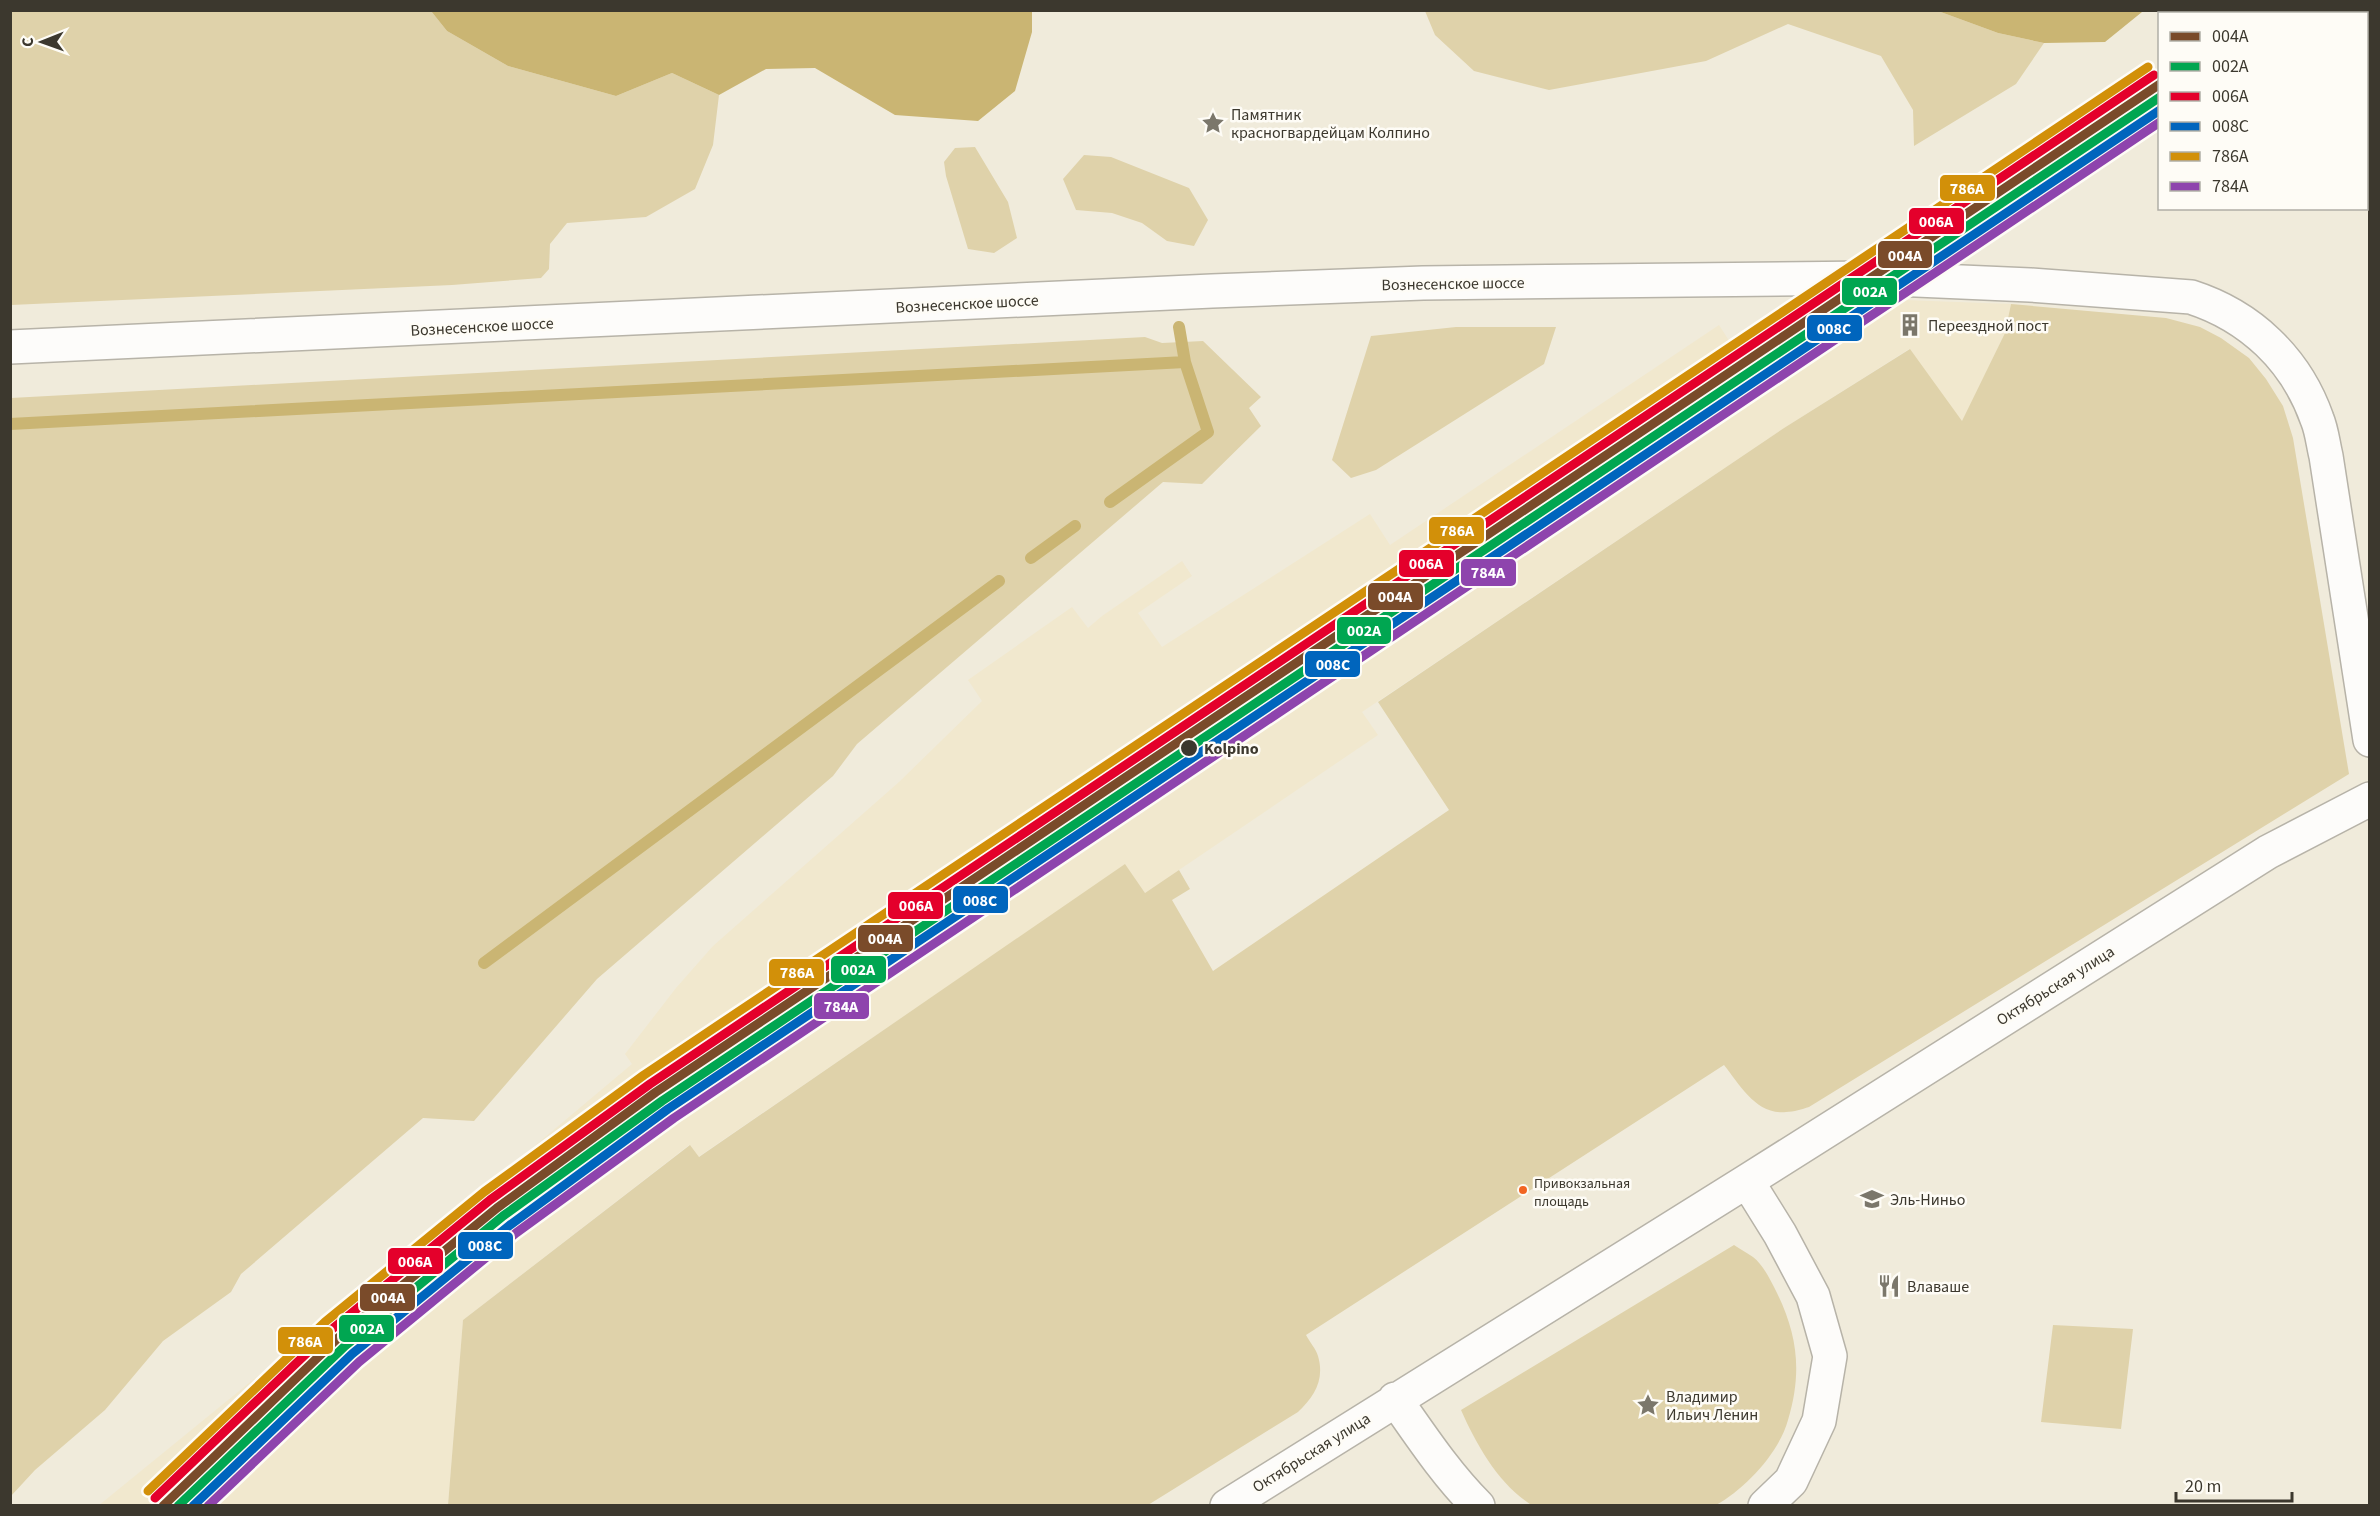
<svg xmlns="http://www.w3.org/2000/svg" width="2380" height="1516" font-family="'Source Sans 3',sans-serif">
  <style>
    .built { fill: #f1e8ce }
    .green { fill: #dfd2aa }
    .water { fill: #cab573 }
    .pier { fill: #f0ebdb }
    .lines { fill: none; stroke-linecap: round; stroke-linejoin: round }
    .stream { stroke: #cab573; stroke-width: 12 }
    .minor-casing { stroke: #b7b3a8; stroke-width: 36 }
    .minor { stroke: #fdfcfa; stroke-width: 33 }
    .rail-1-casing { stroke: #fefcf6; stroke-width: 14 }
    .rail-2-casing { stroke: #fefcf6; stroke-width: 14 }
    .rail-3-casing { stroke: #fefcf6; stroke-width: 14 }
    .rail-4-casing { stroke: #fefcf6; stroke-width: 14 }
    .rail-5-casing { stroke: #fefcf6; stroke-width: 14 }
    .rail-6-casing { stroke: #fefcf6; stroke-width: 14 }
    .rail-1 { stroke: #7a4b2a; stroke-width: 9 }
    .rail-2 { stroke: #00a651; stroke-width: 9 }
    .rail-3 { stroke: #e4002b; stroke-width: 9 }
    .rail-4 { stroke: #0065bd; stroke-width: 9 }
    .rail-5 { stroke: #d29009; stroke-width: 9 }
    .rail-6 { stroke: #8e44ad; stroke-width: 9 }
    .stop-dot { fill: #3c382e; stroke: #fefcf6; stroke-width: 2 }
    .bus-dot { fill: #f26522; stroke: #fefcf6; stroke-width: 2 }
    .labels { text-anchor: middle; stroke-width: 5; stroke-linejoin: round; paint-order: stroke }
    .bus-label { font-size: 14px; fill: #3c382e; stroke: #fefcf6; text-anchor: start }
    .poi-label { font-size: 16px; fill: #3c382e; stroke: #fefcf6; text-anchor: start }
    .street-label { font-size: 16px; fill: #3c382e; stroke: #fefcf6 }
    .stop-label { font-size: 16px; font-weight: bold; fill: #3c382e; stroke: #fefcf6; text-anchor: start }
    .line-badge { stroke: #fefcf6; stroke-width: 2 }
    .badge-label { font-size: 16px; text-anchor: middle; font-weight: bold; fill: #fff }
  </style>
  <rect width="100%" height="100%" fill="#f0ebdb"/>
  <path class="built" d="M1877,299l134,5 -6,29 -43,89 -53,-73 -125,79 -422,284 16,23 -233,158 -20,-28 -427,292 -9,-12 -226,175 -15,185 -350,1 282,-230 252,-212 -7,-10 51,-66 37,-42 186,-164 83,-81 -14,-21 104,-73 16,21 14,-12 80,-55 10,15 -54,37 24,34 208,-133 20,31 329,-220 18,28 74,-53z"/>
  <path class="green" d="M10,11h421l16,20 61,35 108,30 56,-23 47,22 -6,50 -18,44 -49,28 -79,6 -17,21 -1,25 -8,9 -89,7 -441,20z
    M1425,11h513l60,22 46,10 -28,41 -102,62 -1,-36 -32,-54 -93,-32 -82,37 -157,29 -75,-19 -39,-36z
    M975,147l33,55 9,36 -23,15 -26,-4 -22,-73 -2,-14 11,-14z
    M1084,155l27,2 78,31 19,32 -14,26 -27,-5 -25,-18 -30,-10 -36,-3 -13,-31z
    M2011,304l155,14 34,9 21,11 28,20 17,21 17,27 10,32 56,336 -540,333c-7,2 -15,5 -23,5 -30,3 -46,-27 -62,-47l-418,270c3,6 10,14 12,21 7,24 -4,41 -20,56l-150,93h-700l15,-185 227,-175 9,12 426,-293 20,29 34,-23 11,19 -18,11 41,71 236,-161 -71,-108 406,-274 126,-79 52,72 43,-88z
    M1456,327h100l-12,37 -168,106 -25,8 -19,-18 39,-124z
    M1145,337l17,6 41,-2 58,56 -12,11 12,18 -59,58 -39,-2 -306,262 -24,32 -236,203 -123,142 -51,-3 -182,156 -10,18 -68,49 -58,69 -70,60 -24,26v-1098z
    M1734,1245c6,4 13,8 19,12 9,7 16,20 21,30 23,45 29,83 14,133 -9,33 -43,69 -72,85l-183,1c-34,-21 -56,-60 -72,-96z
    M2053,1325l80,4 -12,100 -80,-7z"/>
  <path class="water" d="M1032,11v21l-17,59 -37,30 -83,-6 -80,-47 -49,1 -47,26 -47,-22 -56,23 -108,-30 -61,-35 -16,-20z
    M1938,11h209l-5,1 -37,30 -61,1 -46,-10z
    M2237,11h132v225l-12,-27 9,-1v-194h-127z"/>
  <path class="pier" d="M2234,11l1,-1 123,1 -4,3h-119z
    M2369,193v40l-3,2 -12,-27h12l1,-13z"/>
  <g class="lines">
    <path class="stream" d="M10,424l1175,-62
      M1110,502l98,-70 -23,-70 -6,-35
      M1031,558l44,-32
      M484,963l515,-382"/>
    <g class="minor-casing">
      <path id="minor" d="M10,347l1202,-56 211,-8 448,-5 159,7 161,12c59,19 105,62 126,122 5,12 6,25 9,37l44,284
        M1747,1181l33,53 33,62 17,60 -11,65 -28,60 -26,25
        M1395,1399c26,37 51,75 83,107
        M1227,1506l520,-325 521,-329 102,-53"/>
    </g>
    <use href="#minor" class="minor"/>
    <g class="rail-1-casing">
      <path id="rail-1" d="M163,1506l175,-168 159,-130 159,-116 1504,-1008"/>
    </g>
    <g class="rail-2-casing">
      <path id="rail-2" d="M178,1506l167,-160 158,-130 159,-115 1498,-1004"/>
    </g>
    <g class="rail-3-casing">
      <path id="rail-3" d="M155,1498l176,-168 159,-130 160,-116 1504,-1009"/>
    </g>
    <g class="rail-4-casing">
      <path id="rail-4" d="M193,1506l159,-152 158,-129 158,-116 1492,-999"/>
    </g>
    <g class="rail-5-casing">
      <path id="rail-5" d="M148,1491l177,-169 159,-130 160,-117 1504,-1008"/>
    </g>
    <g class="rail-6-casing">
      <path id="rail-6" d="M208,1506l151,-144 157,-129 158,-115 1486,-996"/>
    </g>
    <use href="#rail-1" class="rail-1"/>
    <use href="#rail-2" class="rail-2"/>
    <use href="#rail-3" class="rail-3"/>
    <use href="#rail-4" class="rail-4"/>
    <use href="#rail-5" class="rail-5"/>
    <use href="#rail-6" class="rail-6"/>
  </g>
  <defs>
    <g id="sight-bare" transform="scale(1.8)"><path d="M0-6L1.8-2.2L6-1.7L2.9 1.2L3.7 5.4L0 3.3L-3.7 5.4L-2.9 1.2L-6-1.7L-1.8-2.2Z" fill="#7b776b" stroke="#fefcf6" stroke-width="2.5" paint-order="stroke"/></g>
    <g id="building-bare" transform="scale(1.8)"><path d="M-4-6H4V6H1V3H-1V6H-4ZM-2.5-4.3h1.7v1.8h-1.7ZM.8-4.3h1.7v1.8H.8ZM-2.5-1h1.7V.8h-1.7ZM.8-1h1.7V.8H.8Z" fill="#7b776b" stroke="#fefcf6" stroke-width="2.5" paint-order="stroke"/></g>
    <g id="school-bare" transform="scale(1.8)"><path d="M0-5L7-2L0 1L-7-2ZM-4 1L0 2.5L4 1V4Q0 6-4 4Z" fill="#7b776b" stroke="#fefcf6" stroke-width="2.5" paint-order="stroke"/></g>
    <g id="restaurant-bare" transform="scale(1.8)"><path d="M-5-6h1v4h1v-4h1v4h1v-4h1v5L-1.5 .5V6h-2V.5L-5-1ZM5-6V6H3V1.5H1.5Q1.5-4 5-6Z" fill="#7b776b" stroke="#fefcf6" stroke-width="2.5" paint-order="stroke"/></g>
  </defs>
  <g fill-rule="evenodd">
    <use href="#sight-bare" x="1213" y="123"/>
    <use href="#building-bare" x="1910" y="325"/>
    <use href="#school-bare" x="1872" y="1199"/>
    <use href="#restaurant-bare" x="1889" y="1286"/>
    <use href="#sight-bare" x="1648" y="1405"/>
  </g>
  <circle class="stop-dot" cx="1189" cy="748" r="9"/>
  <circle class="bus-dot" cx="1523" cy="1190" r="5"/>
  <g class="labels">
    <g class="bus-label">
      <text x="1534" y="1188">Привокзальная<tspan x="1534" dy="18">площадь</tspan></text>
    </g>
    <g class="poi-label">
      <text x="1231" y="120">Памятник<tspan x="1231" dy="18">красногвардейцам Колпино</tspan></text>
      <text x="1928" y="331">Переездной пост</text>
      <text x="1890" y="1205">Эль-Ниньо</text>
      <text x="1907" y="1292">Влаваше</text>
      <text x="1666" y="1402">Владимир<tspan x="1666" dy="18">Ильич Ленин</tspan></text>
    </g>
    <g class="street-label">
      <text transform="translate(1453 283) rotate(-1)" y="6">Вознесенское шоссе</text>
      <text transform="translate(967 303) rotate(-3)" y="6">Вознесенское шоссе</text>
      <text transform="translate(482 326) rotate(-3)" y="6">Вознесенское шоссе</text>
      <text transform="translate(2055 985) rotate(-32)" y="6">Октябрьская улица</text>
      <text transform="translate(1311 1452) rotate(-32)" y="6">Октябрьская улица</text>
    </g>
    <g class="stop-label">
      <text x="1204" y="754">Kolpino</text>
    </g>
  </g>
  <g class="line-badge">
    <rect x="1939" y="174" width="57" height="28" rx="6" fill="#d29009"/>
    <rect x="1908" y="207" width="57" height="28" rx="6" fill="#e4002b"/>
    <rect x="1877" y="240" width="56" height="29" rx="6" fill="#7a4b2a"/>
    <rect x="1841" y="277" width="57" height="29" rx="6" fill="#00a651"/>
    <rect x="1806" y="314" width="57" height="28" rx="6" fill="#0065bd"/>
    <rect x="1428" y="516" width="57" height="29" rx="6" fill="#d29009"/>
    <rect x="1398" y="549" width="57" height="29" rx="6" fill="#e4002b"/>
    <rect x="1460" y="558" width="57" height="29" rx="6" fill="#8e44ad"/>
    <rect x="1367" y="582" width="57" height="29" rx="6" fill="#7a4b2a"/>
    <rect x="1336" y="616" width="56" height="29" rx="6" fill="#00a651"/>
    <rect x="1304" y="650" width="57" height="28" rx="6" fill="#0065bd"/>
    <rect x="952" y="885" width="57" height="29" rx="6" fill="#0065bd"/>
    <rect x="887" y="891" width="57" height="29" rx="6" fill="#e4002b"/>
    <rect x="857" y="924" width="57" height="29" rx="6" fill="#7a4b2a"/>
    <rect x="830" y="955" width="57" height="29" rx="6" fill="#00a651"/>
    <rect x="768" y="958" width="57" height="29" rx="6" fill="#d29009"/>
    <rect x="813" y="992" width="57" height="28" rx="6" fill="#8e44ad"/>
    <rect x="457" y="1231" width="57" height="29" rx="6" fill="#0065bd"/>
    <rect x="387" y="1247" width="57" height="28" rx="6" fill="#e4002b"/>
    <rect x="359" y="1283" width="57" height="29" rx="6" fill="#7a4b2a"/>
    <rect x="338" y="1314" width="57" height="29" rx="6" fill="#00a651"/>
    <rect x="277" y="1326" width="57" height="29" rx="6" fill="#d29009"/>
  </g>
  <g class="badge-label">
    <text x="1967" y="194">786А</text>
    <text x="1936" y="227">006А</text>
    <text x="1905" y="261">004А</text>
    <text x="1870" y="297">002А</text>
    <text x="1834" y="334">008С</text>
    <text x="1457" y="536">786А</text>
    <text x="1426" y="569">006А</text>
    <text x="1488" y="578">784А</text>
    <text x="1395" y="602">004А</text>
    <text x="1364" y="636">002А</text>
    <text x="1333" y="670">008С</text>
    <text x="980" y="906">008С</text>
    <text x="916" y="911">006А</text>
    <text x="885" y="944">004А</text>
    <text x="858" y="975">002А</text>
    <text x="797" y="978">786А</text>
    <text x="841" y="1012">784А</text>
    <text x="485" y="1251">008С</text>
    <text x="415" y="1267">006А</text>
    <text x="388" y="1303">004А</text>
    <text x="367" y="1334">002А</text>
    <text x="305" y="1347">786А</text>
  </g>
  <rect width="2380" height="1516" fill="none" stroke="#3c382e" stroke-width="24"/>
  <rect x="2158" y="12" width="210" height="198" fill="#fefcf6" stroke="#b0aea6" stroke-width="1.5"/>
  <rect x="2170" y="32" width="30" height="9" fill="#7a4b2a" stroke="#b0aea6" stroke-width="1.5"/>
  <text x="2212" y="42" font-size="18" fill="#3c382e">004А</text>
  <rect x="2170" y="62" width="30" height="9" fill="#00a651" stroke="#b0aea6" stroke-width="1.5"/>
  <text x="2212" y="72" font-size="18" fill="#3c382e">002А</text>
  <rect x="2170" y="92" width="30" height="9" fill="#e4002b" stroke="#b0aea6" stroke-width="1.5"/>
  <text x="2212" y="102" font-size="18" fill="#3c382e">006А</text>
  <rect x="2170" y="122" width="30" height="9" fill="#0065bd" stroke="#b0aea6" stroke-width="1.5"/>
  <text x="2212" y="132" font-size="18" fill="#3c382e">008С</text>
  <rect x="2170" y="152" width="30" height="9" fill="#d29009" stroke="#b0aea6" stroke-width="1.5"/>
  <text x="2212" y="162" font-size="18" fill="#3c382e">786А</text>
  <rect x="2170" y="182" width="30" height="9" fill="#8e44ad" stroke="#b0aea6" stroke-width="1.5"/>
  <text x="2212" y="192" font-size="18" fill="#3c382e">784А</text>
  <g transform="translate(42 42) rotate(269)" stroke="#fefcf6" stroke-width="4.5" paint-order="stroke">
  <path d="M0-4.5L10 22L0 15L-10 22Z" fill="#3c382e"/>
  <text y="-9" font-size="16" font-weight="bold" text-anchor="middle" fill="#3c382e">С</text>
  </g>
  <path d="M2176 1492v9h116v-9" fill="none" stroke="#3c382e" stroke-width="3"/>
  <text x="2185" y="1492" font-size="18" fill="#3c382e" stroke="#fefcf6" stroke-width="4.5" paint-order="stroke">20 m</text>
</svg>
